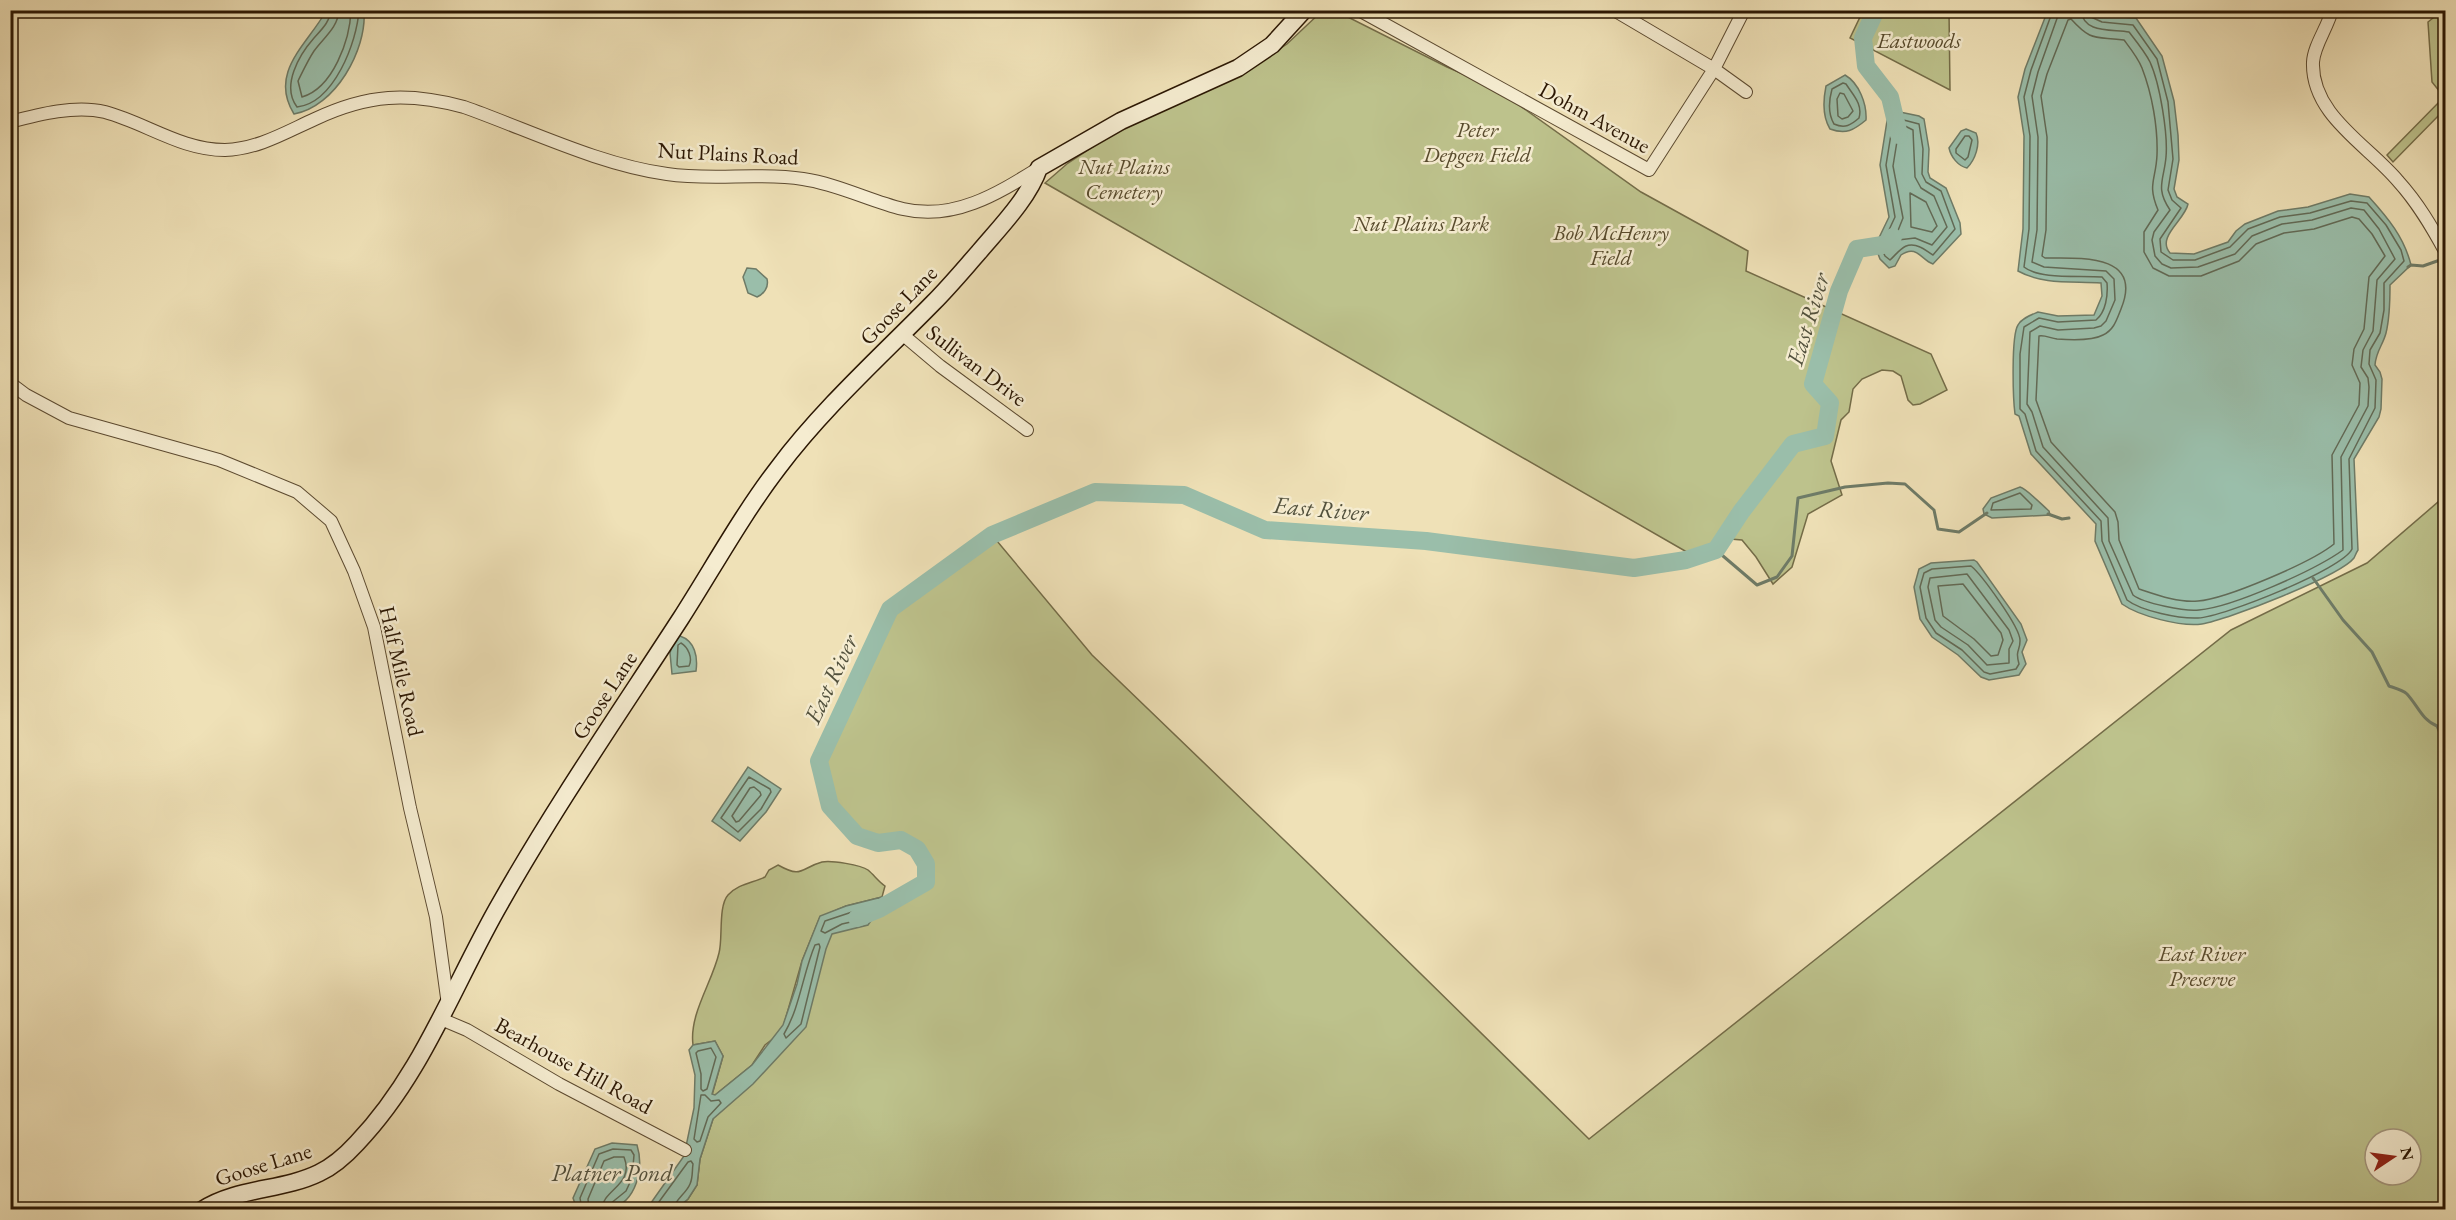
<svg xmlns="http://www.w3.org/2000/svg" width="2456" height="1220" font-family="'EB Garamond',serif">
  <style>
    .green { fill: #bdc28c; stroke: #746c48; stroke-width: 1.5; fill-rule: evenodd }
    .water { fill: #9abeaa; stroke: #6e7b67; stroke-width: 1.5 }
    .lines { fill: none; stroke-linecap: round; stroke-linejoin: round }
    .shore { stroke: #626a56; stroke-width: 1.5 }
    .stream { stroke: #6e7b67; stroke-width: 3 }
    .river { stroke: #9abeaa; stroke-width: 18 }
    .street-casing { stroke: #5c4a30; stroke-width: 14 }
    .secondary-casing { stroke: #2b1703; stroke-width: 19 }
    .street { stroke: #f5ecd0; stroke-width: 12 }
    .secondary { stroke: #f5ecd0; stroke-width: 16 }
    .labels { text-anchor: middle; stroke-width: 5; stroke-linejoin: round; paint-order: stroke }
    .park-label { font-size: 22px; font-style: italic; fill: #574a2c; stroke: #f5ecd0 }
    .street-label { font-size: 22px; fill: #2b1703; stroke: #f5ecd0 }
    .water-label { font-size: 24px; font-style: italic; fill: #52513d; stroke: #f5ecd0 }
  </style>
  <rect width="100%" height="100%" fill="#efe1b7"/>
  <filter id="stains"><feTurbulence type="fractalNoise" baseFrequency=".00333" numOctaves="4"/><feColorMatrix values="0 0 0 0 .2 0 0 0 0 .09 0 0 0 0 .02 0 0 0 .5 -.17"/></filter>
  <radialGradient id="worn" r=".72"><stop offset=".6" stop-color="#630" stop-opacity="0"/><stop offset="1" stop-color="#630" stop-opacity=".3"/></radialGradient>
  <path class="green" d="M2443,10l3,1 -1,98 -52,53 -6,-7 57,-58 -12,-15 -4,-60z
    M1322,11h14l111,56 48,21 146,104 107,59 -2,20 185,83 16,36 -27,14 -7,1 -5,-5 -7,-24 -8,-5 -11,-1 -20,9 -9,10 -4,23 -8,8 -10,41 11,34 -34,19 -16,53 -19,17 -17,-27 -14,-17 -12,-1 -31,20 -654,-376 23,-20 73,-48 100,-40 46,-31z
    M1849,11h100l1,79 -100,-52 10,-21z
    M2445,496v713l-1769,1 12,-11 9,-14 3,-26 13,-40 -2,-13 41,-33 22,-35 -9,7 -13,20 -37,30h-3l11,-39 -8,-15 -22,4c-4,-31 19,-62 26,-92 4,-14 -1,-47 9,-58 10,-11 24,-12 37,-18l4,-7 9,-5c25,14 22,3 44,-3 9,-2 39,3 46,8 6,5 11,12 17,16l-3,11 -36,9 -26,11 -18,44 -18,63 18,-29 12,-38 13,-28 30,-18 22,-2 47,-27v-18l-9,-15 -16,-9 -23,3 -21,-7 -27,-30 -11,-45 71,-152 102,-74 100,120 219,211 278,273 642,-509 136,-67zM2375,1139h36v36h-36z"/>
  <path class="water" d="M2048,10l39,1 16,5 33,2 26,38 12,45 4,34 1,25 -5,29 3,8 11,7c-3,16 -32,33 -18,49l24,1 34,-12 8,-11 9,-7 33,-13 30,-4 42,-13 19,3c19,21 35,40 42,68l-21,20c0,16 0,32 -4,48 -3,12 -10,18 -11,32l5,7 2,7 -1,30 -2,8 -25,42 4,91c-2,3 -3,6 -4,8 -14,18 -127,62 -152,66 -21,3 -63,-8 -80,-20l-27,-63 1,-17 -65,-70 -12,-38 -4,-2c-2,-15 -4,-78 3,-89 4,-7 13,-10 20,-13l20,4 36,-1 8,-19 -1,-13c-28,-2 -58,2 -83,-12l5,-42 1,-93 -6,-39 7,-28z
    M326,11h38c3,39 -29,96 -70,103 -26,-42 14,-70 32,-103z
    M1845,75c14,8 22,29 21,45 -12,10 -20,15 -36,9 -8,-13 -7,-28 -4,-43z
    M1895,111l24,5 5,3 5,30 -1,23 2,6 16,10 14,35 1,11 -28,30c-12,-4 -16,-20 -32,-9l-6,11 -6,2 -9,-9 -5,-13 14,-29 -9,-52 7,-44 2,-6z
    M1966,129l10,4c5,11 -1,27 -9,35 -9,-2 -16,-11 -18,-20l12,-17z
    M747,268l9,1 11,10c2,8 -3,15 -10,18l-9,-4 -5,-16z
    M2020,487c7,2 22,18 29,24l1,4 -58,3 -8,-4 -1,-5 8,-11z
    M1974,560l3,2 44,62 6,16 -5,12 4,12 -7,11 -30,5 -8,-3 -23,-22 -26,-18 -12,-18 -6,-32 5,-18 12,-6z
    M680,636c15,5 18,21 16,35l-24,3 -2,-21 4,-15z
    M748,767l33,22 -15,23 -26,29 -28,-20z
    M882,897l-3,12 -11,16 -36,9 -6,15 -20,78 -53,57 -40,35 -13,40 -3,26 -9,14 -12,10 -30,1 38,-54 10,-48 1,-33 -6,-25 4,-5 22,-4 8,15 -11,38 3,1 37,-30 31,-40 14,-41 5,-23 18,-45 26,-10z
    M612,1143l25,2c7,23 0,57 -27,64 -9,3 -23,1 -33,0l-4,-11 22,-49z"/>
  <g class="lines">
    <path class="shore" d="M331,10c-1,12 -10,20 -17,28 -15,17 -33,48 -17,69 37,-4 60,-65 62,-97
      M339,10c-1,18 -16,28 -25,41 -6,9 -11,20 -16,30l4,16c31,-9 48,-57 49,-87
      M2053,10l-22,60 -7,27 6,39 -1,93 -5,38c16,13 57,8 78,10l5,6c1,12 -1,29 -11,37l-38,2 -19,-4 -15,9 -4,27v55l5,5 11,37 65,70 1,20 25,59c14,11 53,19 71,18 25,-1 145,-49 154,-69l-3,-90 26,-51 1,-28 -7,-16 1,-14 10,-17 4,-23v-27l20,-22 -3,-11 -15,-25 -19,-22 -16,-2 -41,12 -30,4 -32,12 -18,18 -35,13h-22l-12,-8 -1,-13 21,-31 -9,-8 -4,-10 5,-31 -5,-57 -11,-43 -24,-34 -31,-3 -11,-5 -2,-7
      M2060,10l-22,62 -6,24 6,41 -1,93 -5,32 12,5 62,4 8,8 1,21 -9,21 -5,5 -7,2 -36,2 -18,-4 -10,6 -3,72 5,8 11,35 65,71 1,23 24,54c10,8 53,17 66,15 34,-3 116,-40 144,-60l-2,-93 27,-51 1,-19 -1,-9 -7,-11 2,-17 10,-19 4,-51 18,-21 -16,-30 -15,-19 -13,-2 -39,12 -30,4 -30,12 -17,18 -37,13 -27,1 -9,-4 -7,-8 -3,-16 2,-8 16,-22c-15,-22 -6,-30 -4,-53 2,-23 -6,-73 -16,-95 -5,-10 -14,-21 -21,-30 -17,-3 -46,2 -48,-22
      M2071,19c21,23 23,17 53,21 6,8 14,18 18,28 10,26 16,59 15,87 -1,25 -10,29 1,55l-14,22v20l9,16 16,8h32l38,-15 17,-17 28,-11 30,-4 38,-12 7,2 13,15 13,22 -16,21 -5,52 -10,20 -2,16 8,18 -1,22 -27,50 2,89c-22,18 -108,55 -136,57 -19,2 -41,-6 -59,-12l-20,-49 -1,-18 -3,-10 -64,-70 -15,-42 3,-64c6,-1 11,2 18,3 13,1 35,2 46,-4 11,-5 14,-16 18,-26 23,-56 -42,-51 -76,-51l-3,-2 4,-26 1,-93 -6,-41 6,-22 21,-54z
      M1843,83l3,1c7,11 17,20 13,34 -8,7 -14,11 -25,6 -6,-10 -5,-24 -2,-35z
      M1840,93l4,1 9,17 -5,6 -6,2 -4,-3 -1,-17z
      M1896,118l23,6 4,25 -1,25 4,8 15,9 14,38 -22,26c-4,-2 -8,-6 -13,-8 -15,-7 -21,5 -30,13l-5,-4 -4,-9 14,-30 -9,-52 7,-43z
      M1905,126l8,4 2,47 6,11 13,8 13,31 -15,18 -17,-7 -17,2 -3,-2 8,-20 -10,-52 6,-37z
      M1965,136h4l3,4 -4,17 -3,3 -9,-7v-4z
      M1910,193l16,9 11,24 -5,6 -21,-5z
      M2020,493l12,12 -1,4 -40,1 2,-7z
      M1971,566c10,8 50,62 49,75 0,11 -5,8 -1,23l-3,5 -26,5 -6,-2 -22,-22 -26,-17 -10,-15 -6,-31 4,-14 8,-4z
      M1967,574l42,56 4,11 -4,8v14l-22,2 -19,-20 -27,-18 -6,-7 -7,-33 2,-9z
      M1963,584l38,49 2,7 -5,15 -7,1 -17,-17 -31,-23 -5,-30z
      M681,643c7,4 12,15 8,23l-10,1 -2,-2 1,-20z
      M749,777l21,12 1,3 -10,17 -23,23 -17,-14z
      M754,787l6,5 1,3 -22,26 -3,1 -4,-6 18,-28z
      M867,907l3,3 -6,9 -22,5 -17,9 -4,-2 4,-10z
      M819,944l1,3 -19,77 -15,14 -2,-4c16,-27 19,-61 31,-89z
      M711,1048l5,9 -9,32 -4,2 -2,-2v-15l-5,-21 2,-2z
      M701,1095h4l6,6 8,-1 2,3 -13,14 -8,24 -3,1 -3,-3z
      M582,1210l-2,-12 19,-44 14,-5 18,1 3,5 -2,23 -6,13 -16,13 -1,6
      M589,1210l-1,-11 16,-38 10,-4h10c11,28 -21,32 -23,53
      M653,1210l35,-48 3,-1 2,3c-1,6 0,14 -3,20 -4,10 -15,15 -17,26"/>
    <path class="stream" d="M2408,267l3,-2 12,1 17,-6
      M2048,514l14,5 7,-1
      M1716,550l41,35 20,-8 15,-21 6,-58 47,-11 43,-4 17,1 29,26 4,19 21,3 28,-19
      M2313,578l30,42 29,32 17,34c6,2 14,4 18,8 11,12 15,26 30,32l9,21"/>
    <path class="river" d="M1876,10l-13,28 3,28 24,31 9,38
      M857,918l22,-9 47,-27v-18l-9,-15 -16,-9 -23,3 -21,-7 -27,-30 -11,-45 71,-152 102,-74 103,-43 89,3 81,35 161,11 208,27 52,-8 30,-10 25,-38 52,-68 32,-8 5,-33 -17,-19 26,-93 18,-42 32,-5 4,-7"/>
    <g class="street-casing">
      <path id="street" d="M1359,10l290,160 65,-101 30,-59
        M1614,10l100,59 32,23
        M2332,10c-4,17 -18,35 -19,52 -2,53 55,83 85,119 20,22 34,46 48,72
        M10,122c30,-8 65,-17 95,-10 41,11 76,38 120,38 33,-1 61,-18 90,-31 53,-25 93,-27 149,-12 65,23 136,58 203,67 45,7 91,-2 136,5 35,5 67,22 100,30 51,12 94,-15 136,-41
        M902,334l38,32 87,64
        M10,383l16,12 43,23 150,42 78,32 34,29 23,50 20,56 36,181 26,109 12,88
        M441,1019l26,11 92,54 126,66"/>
    </g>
    <g class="secondary-casing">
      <path id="secondary" d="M202,1210c36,-23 80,-19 117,-37 15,-7 27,-18 38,-30 66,-69 97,-160 144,-241 55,-97 119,-190 180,-284 32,-50 61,-103 97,-150 45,-60 103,-112 155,-165 16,-16 31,-34 46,-51 21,-25 49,-53 60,-84l82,-47 117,-53 34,-23 32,-35"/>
    </g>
    <use href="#street" class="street"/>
    <use href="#secondary" class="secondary"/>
  </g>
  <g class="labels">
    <g class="park-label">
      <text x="1919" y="48">Eastwoods</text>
      <text x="1477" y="137">Peter<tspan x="1477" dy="25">Depgen Field</tspan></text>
      <text x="1124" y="174">Nut Plains<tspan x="1124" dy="25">Cemetery</tspan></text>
      <text x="1421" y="231">Nut Plains Park</text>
      <text x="1611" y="240">Bob McHenry<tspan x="1611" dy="25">Field</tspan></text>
      <text x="2202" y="961">East River<tspan x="2202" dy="25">Preserve</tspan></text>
    </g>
    <g class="street-label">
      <text transform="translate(1595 117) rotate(29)" y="8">Dohm Avenue</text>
      <text transform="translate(728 153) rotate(3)" y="8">Nut Plains Road</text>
      <text transform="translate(898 305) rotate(-46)" y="8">Goose Lane</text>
      <text transform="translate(977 365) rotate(37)" y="8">Sullivan Drive</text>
      <text transform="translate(402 671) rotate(77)" y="8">Half Mile Road</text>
      <text transform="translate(604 695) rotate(-57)" y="8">Goose Lane</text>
      <text transform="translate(574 1065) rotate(29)" y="8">Bearhouse Hill Road</text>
      <text transform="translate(263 1164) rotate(-17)" y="8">Goose Lane</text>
    </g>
    <g class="water-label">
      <text transform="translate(1808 319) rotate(-73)" y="8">East River</text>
      <text transform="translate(1321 509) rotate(5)" y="8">East River</text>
      <text transform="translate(831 679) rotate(-65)" y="8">East River</text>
      <text x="612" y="1181">Platner Pond</text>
    </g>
  </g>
  <rect width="2456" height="1220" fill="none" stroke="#efe1b7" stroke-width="36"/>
  <rect x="12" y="12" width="2432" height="1196" fill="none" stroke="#2b1703" stroke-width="3"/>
  <rect x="18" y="18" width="2420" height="1184" fill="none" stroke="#2b1703" stroke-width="1.5"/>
  <g transform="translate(2393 1157) rotate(77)"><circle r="28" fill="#f5ecd0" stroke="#a4977e" stroke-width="1.5"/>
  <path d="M0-4.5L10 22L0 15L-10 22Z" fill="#8f2418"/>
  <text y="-9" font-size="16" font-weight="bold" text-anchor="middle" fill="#2b1703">N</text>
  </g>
  <rect width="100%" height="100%" filter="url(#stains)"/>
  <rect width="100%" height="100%" fill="url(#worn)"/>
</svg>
